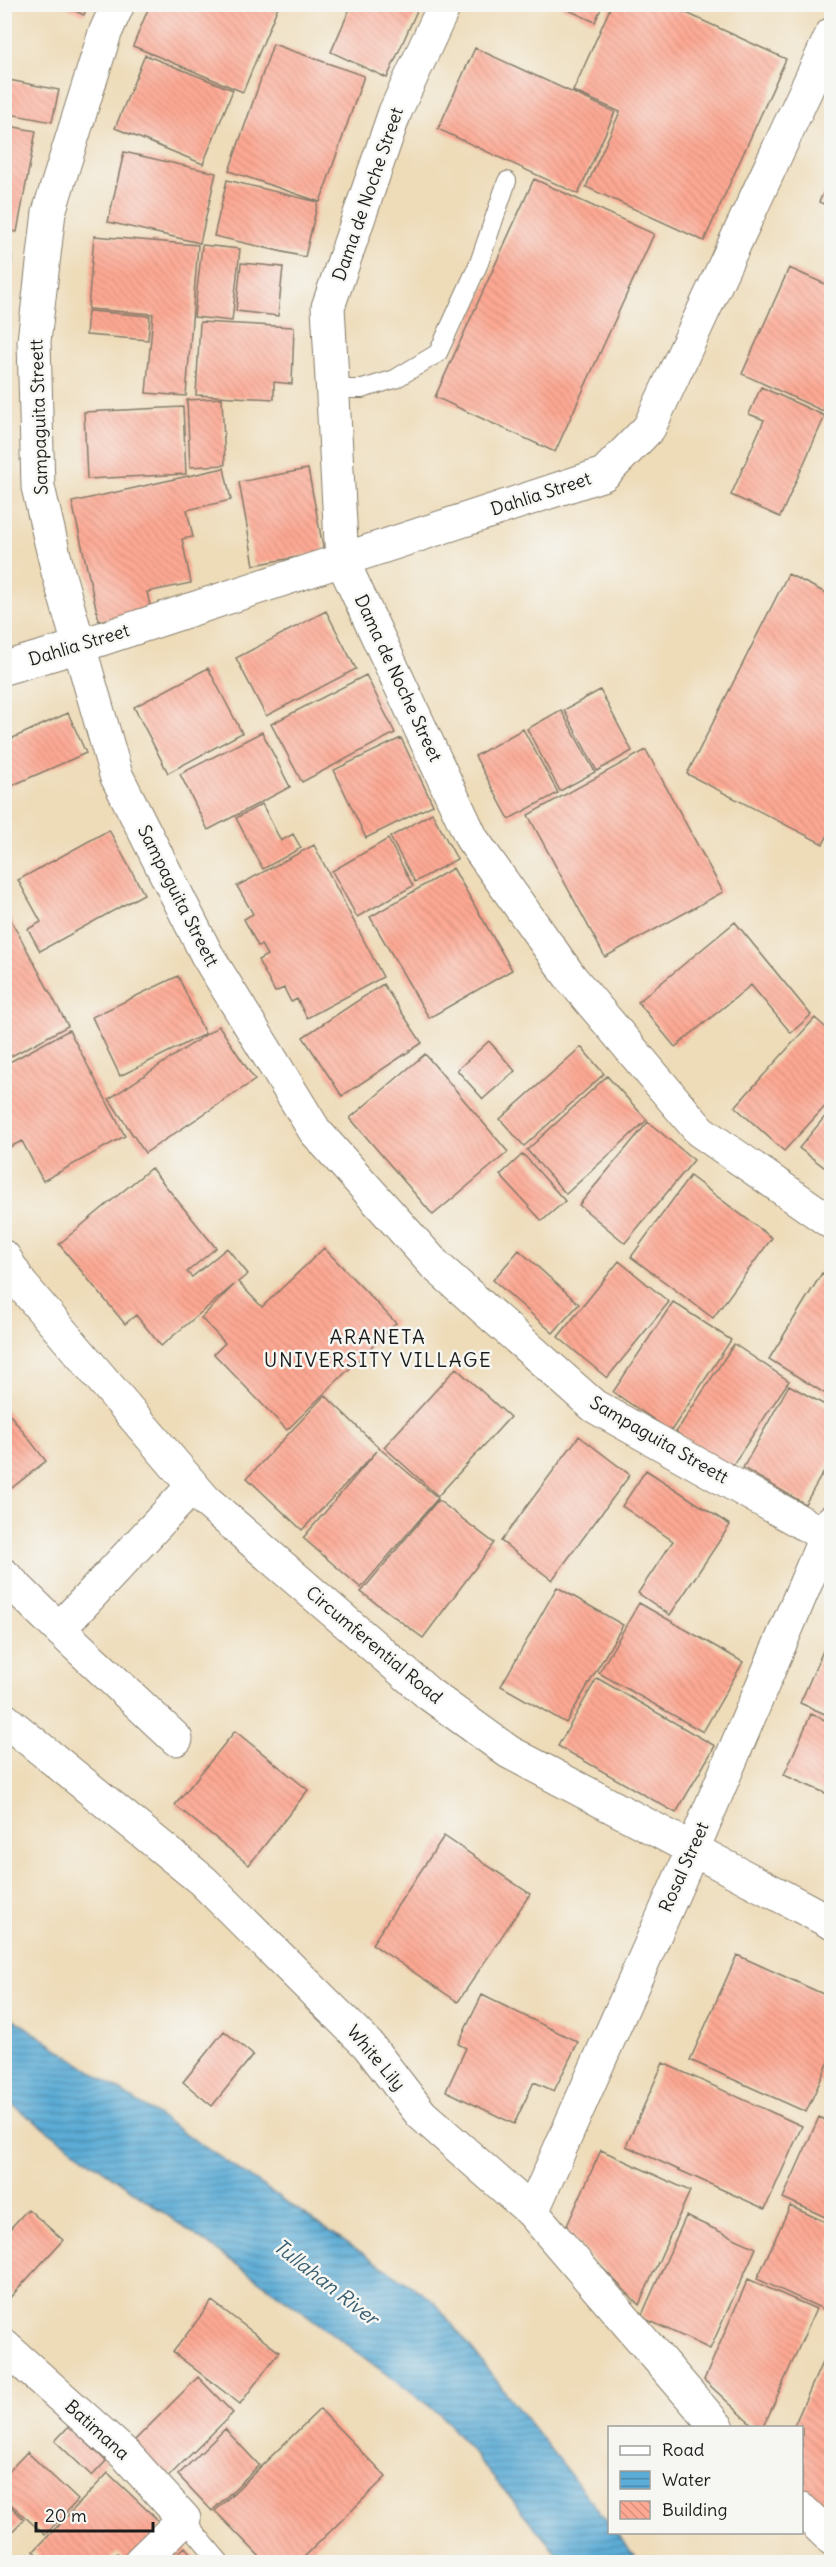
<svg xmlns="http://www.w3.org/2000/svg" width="836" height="2567" font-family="Delius,sans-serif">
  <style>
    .water { fill: url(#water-rules); stroke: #3c6479; stroke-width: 1.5 }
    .building { fill: url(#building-back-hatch) }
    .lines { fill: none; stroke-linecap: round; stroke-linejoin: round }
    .lane-casing { stroke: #857c6a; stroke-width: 20 }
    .street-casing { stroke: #857c6a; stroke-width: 35 }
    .lane { stroke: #fff; stroke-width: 18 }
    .street { stroke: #fff; stroke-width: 33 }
    .labels { text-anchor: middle; stroke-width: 5; stroke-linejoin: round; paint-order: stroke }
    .street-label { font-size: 18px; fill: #1c1c1c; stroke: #f6f6f2 }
    .neighbourhood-label { font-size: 20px; letter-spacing: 1.5px; fill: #1c1c1c; stroke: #f6f6f2 }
    .water-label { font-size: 20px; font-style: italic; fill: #385d70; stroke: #f6f6f2 }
  </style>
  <defs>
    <pattern id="water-rules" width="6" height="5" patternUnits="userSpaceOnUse" patternTransform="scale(1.5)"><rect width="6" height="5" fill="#5bacd6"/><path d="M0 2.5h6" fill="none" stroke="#4a8bad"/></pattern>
    <pattern id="building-back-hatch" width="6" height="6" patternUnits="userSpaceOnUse" patternTransform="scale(1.5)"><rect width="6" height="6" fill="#fda893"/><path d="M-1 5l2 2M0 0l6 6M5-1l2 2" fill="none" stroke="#d8907e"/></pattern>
  </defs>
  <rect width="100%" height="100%" fill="#f6f6f2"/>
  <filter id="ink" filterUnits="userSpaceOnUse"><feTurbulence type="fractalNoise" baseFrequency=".0167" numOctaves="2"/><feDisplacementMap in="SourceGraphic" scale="12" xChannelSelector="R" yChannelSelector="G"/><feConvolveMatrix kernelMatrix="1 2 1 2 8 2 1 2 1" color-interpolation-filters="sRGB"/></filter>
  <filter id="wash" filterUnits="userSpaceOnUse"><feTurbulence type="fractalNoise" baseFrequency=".008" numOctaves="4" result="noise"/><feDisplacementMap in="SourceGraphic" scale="24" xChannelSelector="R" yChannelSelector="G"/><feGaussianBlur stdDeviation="1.35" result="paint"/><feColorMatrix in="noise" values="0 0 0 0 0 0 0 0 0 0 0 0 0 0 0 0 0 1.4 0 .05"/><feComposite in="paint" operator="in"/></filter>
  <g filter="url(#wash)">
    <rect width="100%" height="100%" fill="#eedcb9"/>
    <path class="water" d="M5,2013l429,288 175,223 1,8 6,1 24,29h-76l-123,-147 -142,-106 -294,-209z"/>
    <g id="blocks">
      <path class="building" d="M60,4h28l-4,11z
        M150,4h129l-36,88 -110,-46z
        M352,4l67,2 -32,72 -56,-26z
        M555,4h48l-8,18z
        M612,4h55l119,55 -82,182 -118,-54 34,-75 -47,-21z
        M273,44l91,32 -44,126 -91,-31z
        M475,48l140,64 -37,82 -140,-65z
        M145,55l88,35 -30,74 -88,-36z
        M4,79l55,11 -7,32 -48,-9z
        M4,125l32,6 -19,101 -13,-2z
        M124,152l92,21 -16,70 -92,-21z
        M832,175v33l-13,-6z
        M534,179l120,55 -99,218 -120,-55z
        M227,180l91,22 -13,55 -91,-21z
        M94,236l104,9 -12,151 -40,-3 7,-79 -65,-5z
        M202,245l38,4 -8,72 -38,-4z
        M4,256h8l-4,60 -4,-1z
        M241,263l42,4 -5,49 -42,-5z
        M789,268l43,19v105l-9,19 -81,-37z
        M88,311l62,5 -2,24 -62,-5z
        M200,322l94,5 -2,57 -18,-2v17l-78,-4z
        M761,387l64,29 -45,101 -49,-22 33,-75 -15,-6z
        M222,398l3,67 -35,2 -3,-67z
        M183,407l3,67 -99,5 -3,-67z
        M224,468l7,32 -44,10 6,27 -11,2 9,44 -44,9 4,18 -52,11 -27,-119z
        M308,469l16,83 -70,13 -15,-83z
        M788,574l44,22v232l-9,16 -136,-70z
        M326,611l30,58 -90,47 -30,-58z
        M208,668l34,65 -74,40 -34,-66z
        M366,675l29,58 -93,49 -31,-58z
        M600,690l32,61 -35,20 -33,-61z
        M561,710l34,62 -35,19 -33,-62z
        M68,713l18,40 -82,36v-47z
        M523,729l35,64 -49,26 -34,-63z
        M262,732l28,55 -82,43 -28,-56z
        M401,738l32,67 -67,33 -32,-68z
        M646,750l77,142 -118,65 -77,-142z
        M262,804l19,37 12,-7 8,14 -38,21 -27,-51z
        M432,813l25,46 -42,23 -25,-45z
        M109,830l35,64 -104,57 -12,-22 13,-7 -23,-42z
        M388,839l25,47 -56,31 -25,-46z
        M314,845l69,132 -76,41 -10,-19 -6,3 -7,-14 -9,4 -17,-32 9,-5 -6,-10 -3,1 -14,-27 9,-5 -16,-28z
        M453,868l59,102 -83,48 -59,-101z
        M4,907l64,119 -64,34z
        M735,922l76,93 -20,18 -40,-48 -76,62 -37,-45z
        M178,976l27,58 -85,42 -28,-59z
        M383,984l39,59 -80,53 -39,-59z
        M815,1018l17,15v66l-48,52 -49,-44z
        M219,1026l36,54 -110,73 -36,-54z
        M69,1030l56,106 -82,45 -21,-40 -14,7 -4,-7v-76z
        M489,1041l26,30 -32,28 -26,-29z
        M581,1047l23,27 -80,72 -24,-27z
        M425,1054l83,98 -75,63 -83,-97z
        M607,1076l40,44 -81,74 -39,-44z
        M832,1108v65l-33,-25z
        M648,1122l46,38 -69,83 -46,-38z
        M523,1154l42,47 -23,20 -42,-46z
        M151,1168l65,80 -29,24 5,5 35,-29 21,26 -10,8 24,25 62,-59 72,75 -109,107 -73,-76 11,-11 -24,-25 34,-34 -74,62 -25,-31 -11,9 -66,-80z
        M690,1176l82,62 -59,80 -82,-61z
        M519,1250l60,54 -26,29 -60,-53z
        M619,1261l50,41 -62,76 -49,-41z
        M822,1273l10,6v119l-63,-39z
        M673,1302l58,38 -60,91 -58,-39z
        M734,1344l55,37 -59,88 -54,-37z
        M456,1368l54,49 -72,79 -54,-49z
        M789,1385l43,24v48l-27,47 -62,-36z
        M325,1395l54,53 59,50 -77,90 -58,-50 74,-87 -75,79 -55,-52z
        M4,1407l42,54 -42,33z
        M579,1436l51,39 -78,105 -51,-39z
        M646,1470l84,55 -60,90 -32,-22 35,-52 -51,-35z
        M438,1500l56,43 -71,95 -62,-46z
        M557,1587l66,38 -57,98 -65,-37z
        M639,1603l104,59 -40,70 -104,-59z
        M826,1644l6,3v70l-32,-14z
        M597,1678l118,68 -39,67 -118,-67z
        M811,1714l21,9v73l-48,-21z
        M235,1731l73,59 -59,75 -74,-60z
        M444,1836l86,58 -72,108 -86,-58z
        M737,1955l95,43v57l-26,57 -116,-52z
        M482,1995l96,47 -24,49 -20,-9 -20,42 -68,-33 20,-43 -8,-4z
        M224,2031l29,24 -41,51 -29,-24z
        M663,2063l139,63 -37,83 -139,-63z
        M819,2117l13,6v97l-49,-22z
        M601,2150l89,41 -51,114 -74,-75z
        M790,2206l42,19v88l-75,-34z
        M28,2209l35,31 -59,64v-69z
        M686,2216l70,32 -46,101 -69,-32z
        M748,2279l68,30 -53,119h-7l-52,-48z
        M212,2301l67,51 -39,52 -67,-52z
        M828,2349l4,2v169l-30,-24v-68h-9z
        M198,2377l35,36 -66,65 -35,-35z
        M320,2409l66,68 -87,85h-34l-50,-51z
        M69,2426l37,35 -14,15 -37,-35z
        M225,2429l34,36 -47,46 -34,-36z
        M27,2452l51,48 -33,35 -41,-37v-22z
        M108,2473l55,52 -36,37 -10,-9 -10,9h-61l-12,-11z
        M4,2500l20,19 -20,21z
        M185,2547l14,15h-31z"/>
    </g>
  </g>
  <g filter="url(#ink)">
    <use href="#blocks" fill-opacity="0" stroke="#857c6a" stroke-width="1.5"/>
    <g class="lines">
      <g class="lane-casing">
        <path id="lane" d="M333,389h29l33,-10 43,-26 41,-90 28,-82
          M184,2519l36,43"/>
      </g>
      <g class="street-casing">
        <path id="street" d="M118,4l-13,29 -56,179 -15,129 4,146 20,85 58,203 91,180 108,176 120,134 159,141 230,129
          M445,4l-50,108 -67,195 14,253 130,279 99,139 129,153 132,92
          M4,668l76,-22 524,-172 45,-46 183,-394
          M4,1257l16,26 185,217 224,194 80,58 323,171
          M4,1575l55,54 134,-143
          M59,1629l117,110
          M4,1719l199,162 165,164 53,69 111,98 186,216
          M532,2212l161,-363 139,-328
          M4,2346l123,110 57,63 -44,43
          M802,2510l30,29"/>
      </g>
      <use href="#lane" class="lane"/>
      <use href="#street" class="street"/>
    </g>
  </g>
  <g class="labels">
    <g class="street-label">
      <text transform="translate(368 194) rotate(-71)" y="6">Dama de Noche Street</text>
      <text transform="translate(39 417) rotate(-92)" y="6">Sampaguita Streett</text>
      <text transform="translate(541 494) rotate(-18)" y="6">Dahlia Street</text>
      <text transform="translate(79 645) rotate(-17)" y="6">Dahlia Street</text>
      <text transform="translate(398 678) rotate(65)" y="6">Dama de Noche Street</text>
      <text transform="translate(178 896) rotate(63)" y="6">Sampaguita Streett</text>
      <text transform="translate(659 1440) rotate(30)" y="6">Sampaguita Streett</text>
      <text transform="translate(374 1645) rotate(40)" y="6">Circumferential Road</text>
      <text transform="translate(684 1867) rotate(-66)" y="6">Rosal Street</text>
      <text transform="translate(376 2058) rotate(50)" y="6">White Lily</text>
      <text transform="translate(97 2430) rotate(42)" y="6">Batimana</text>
    </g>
    <g class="neighbourhood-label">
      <text x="378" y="1344">ARANETA<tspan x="378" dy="23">UNIVERSITY VILLAGE</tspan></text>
    </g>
    <g class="water-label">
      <text transform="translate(326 2282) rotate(38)" y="7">Tullahan River</text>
    </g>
  </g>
  <rect width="836" height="2567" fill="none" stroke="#f6f6f2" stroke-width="24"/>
  <rect x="608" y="2426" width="195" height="108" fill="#f6f6f2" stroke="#9f9f9c" stroke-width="1.5"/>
  <rect x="620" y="2446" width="30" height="9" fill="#ffffff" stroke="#9f9f9c" stroke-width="1.5"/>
  <text x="662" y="2456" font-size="18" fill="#1c1c1c">Road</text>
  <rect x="620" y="2471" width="30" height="18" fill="url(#water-rules)" stroke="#9f9f9c" stroke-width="1.5"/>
  <text x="662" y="2486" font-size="18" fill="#1c1c1c">Water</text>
  <rect x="620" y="2501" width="30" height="18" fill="url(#building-back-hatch)" stroke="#9f9f9c" stroke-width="1.5"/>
  <text x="662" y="2516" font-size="18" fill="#1c1c1c">Building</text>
  <path d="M36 2522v9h117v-9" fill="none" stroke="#1c1c1c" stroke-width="3"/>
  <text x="45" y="2522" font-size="18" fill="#1c1c1c" stroke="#f6f6f2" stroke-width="4.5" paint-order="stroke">20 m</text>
</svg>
